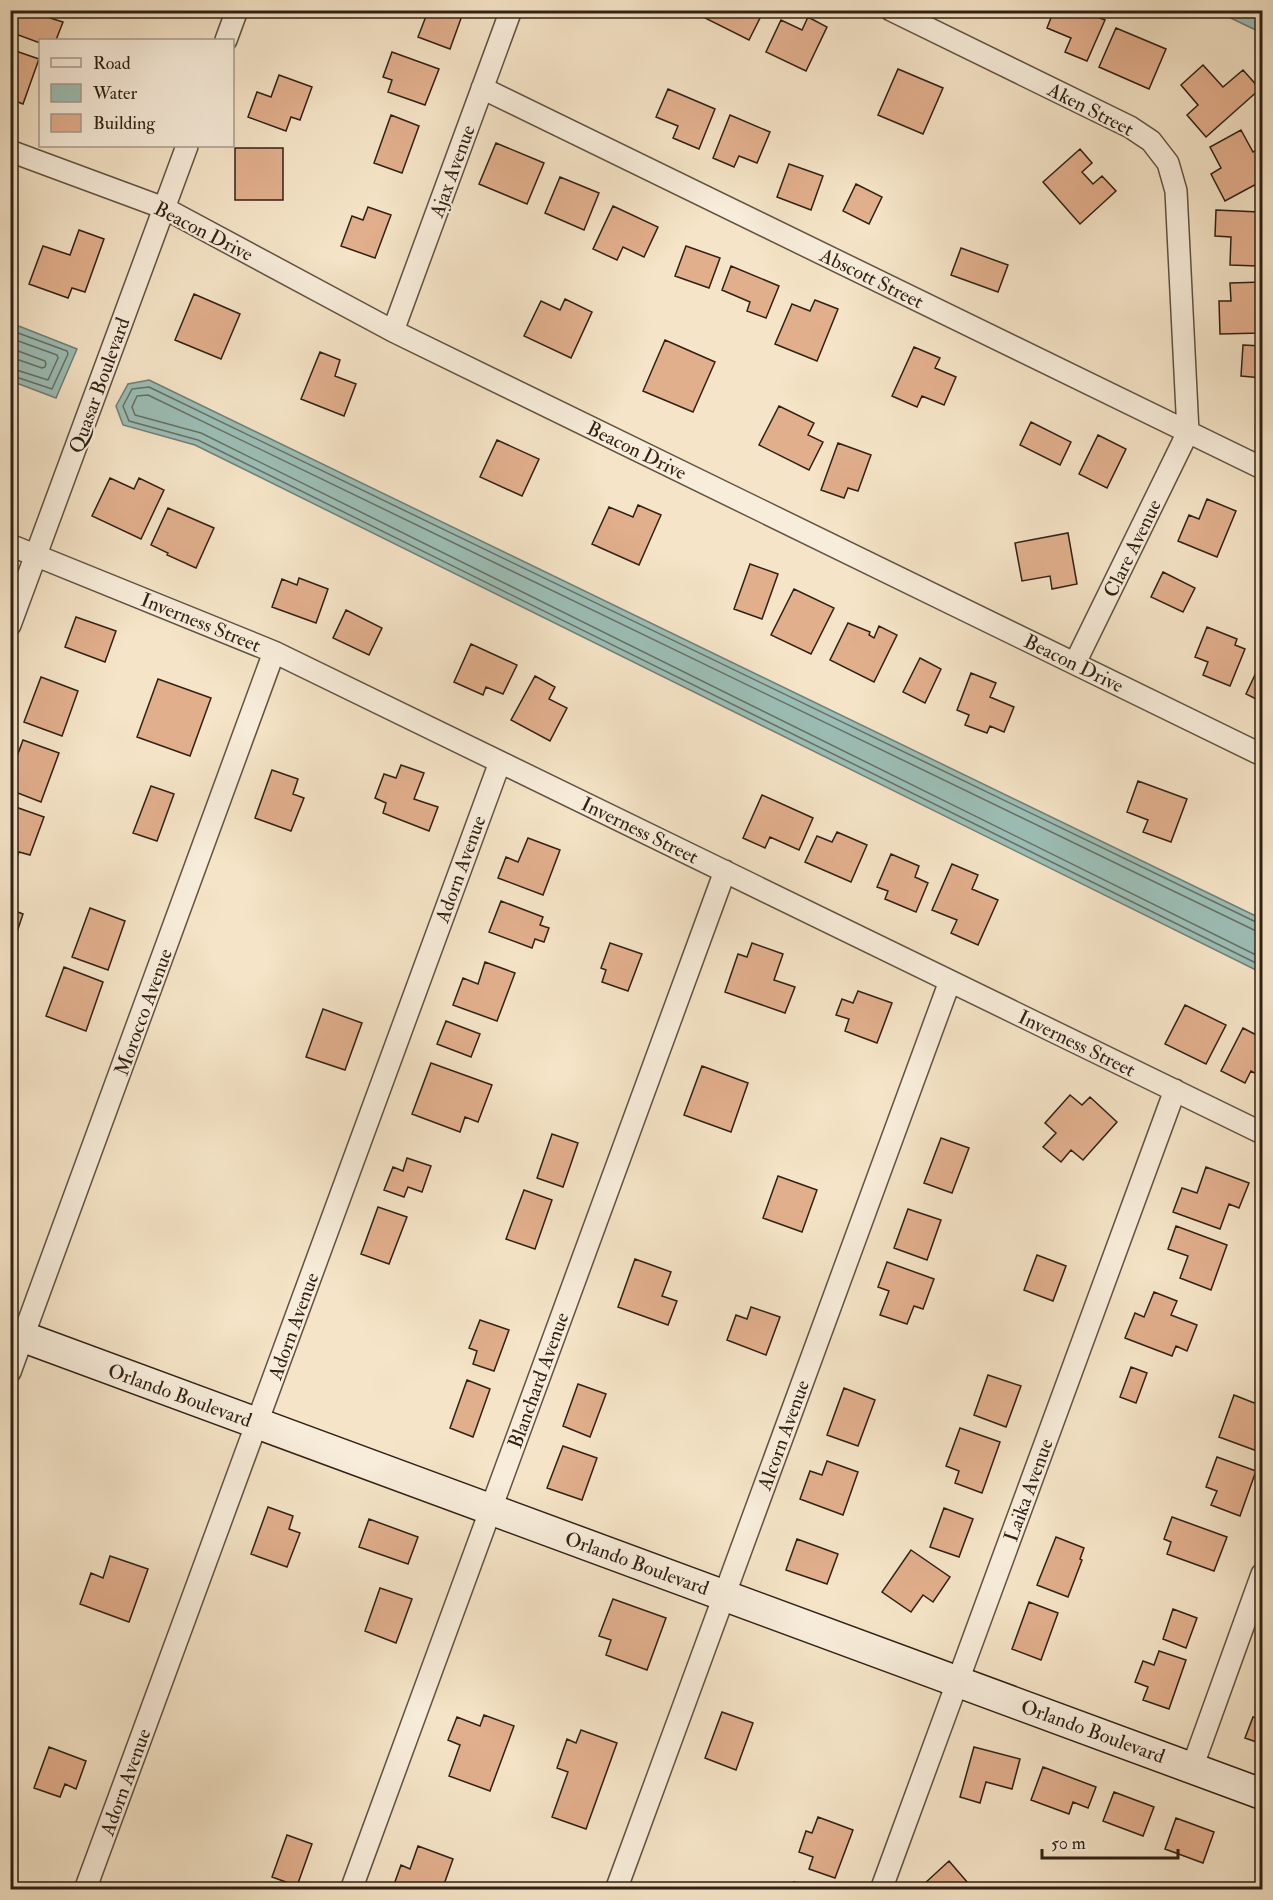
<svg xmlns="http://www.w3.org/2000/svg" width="1273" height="1900" font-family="'IM FELL Double Pica',serif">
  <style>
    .water { fill: #9cbeb6; stroke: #717f75; stroke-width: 1.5 }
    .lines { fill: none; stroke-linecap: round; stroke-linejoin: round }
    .shore { stroke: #667065; stroke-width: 1.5 }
    .building { fill: #e2af8d; stroke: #302114; stroke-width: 1.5 }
    .street-casing { stroke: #615241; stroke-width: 24 }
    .secondary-casing { stroke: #302114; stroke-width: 33 }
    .street { stroke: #f8eddb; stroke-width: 21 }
    .secondary { stroke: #f8eddb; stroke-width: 30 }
    .labels { text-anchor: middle; stroke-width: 4.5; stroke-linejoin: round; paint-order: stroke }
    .street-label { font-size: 20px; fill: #302114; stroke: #f8eddb }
  </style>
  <rect width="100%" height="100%" fill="#f5e4c7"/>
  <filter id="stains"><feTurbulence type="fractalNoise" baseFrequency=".00333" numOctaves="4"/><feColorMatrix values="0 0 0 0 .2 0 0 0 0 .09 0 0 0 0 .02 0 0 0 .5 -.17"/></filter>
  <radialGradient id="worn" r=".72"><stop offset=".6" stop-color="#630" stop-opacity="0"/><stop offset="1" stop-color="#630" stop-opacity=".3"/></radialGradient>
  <path class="water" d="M1216,11h46v22z
    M11,323l66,26 -21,49 -45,-17z
    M149,380l1113,539v54l-1067,-528 -72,-20 -7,-19 12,-22z"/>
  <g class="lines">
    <path class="shore" d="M10,330l57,21 1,3 -16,35 -42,-14
      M10,338l47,17 1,3 -10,22 -38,-12
      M10,348l35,13 1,3 -1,3 -3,1 -23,-8 -9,-1
      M1262,924l-4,-1 -1109,-536 -17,2 -9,17 6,15 69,19 1064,526
      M1262,931l-8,-1 -1106,-535 -11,1 -5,11 3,8 66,18 1061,525"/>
  </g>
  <path class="building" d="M10,10h42l-2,8 13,4 -7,18h-16v3l-30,-11z
    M438,10h26l-14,39 -32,-12 10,-26 8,3z
    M707,10h57l-15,30 -46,-23z
    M1054,10h43l-2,6 10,4 -18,41 -22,-9 6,-14 -24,-10z
    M808,17l19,10 -21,44 -40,-19 15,-32 21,10z
    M1116,28l50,21 -17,40 -50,-22z
    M10,49l29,10 -16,45 -13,-5z
    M392,52l47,17 -14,36 -37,-13 4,-12 -9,-3z
    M1203,65l20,22 20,-17 17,19 -54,48 -19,-22 11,-10 -17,-20z
    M898,69l45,19 -20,46 -45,-19z
    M279,75l33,12 -12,33 -9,-3 -5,14 -38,-14 9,-25 14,5z
    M668,89l47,20 -16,40 -26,-11 5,-12 -22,-9z
    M391,115l28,11 -17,47 -28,-10z
    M730,115l40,17 -13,31 -18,-7 -5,11 -21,-9z
    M1241,130l12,22 9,-5v34l-37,20 -14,-27 10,-6 -11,-21z
    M496,143l48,20 -17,41 -48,-20z
    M235,148h48v52h-48z
    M1080,149l12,14 -10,9 11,12 9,-8 14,15 -36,33 -37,-42z
    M789,164l34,12 -12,34 -34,-13z
    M560,177l39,16 -15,37 -39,-17z
    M856,184l26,13 -13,27 -26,-13z
    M613,206l45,21 -14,30 -21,-10 -6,13 -24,-11z
    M368,207l23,8 -16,43 -34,-12 11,-30 11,4z
    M1216,210l43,2 -2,54 -27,-1 1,-28 -16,-1z
    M79,230l25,9 -19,53 -13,-4 -4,10 -39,-14 14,-38 27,9z
    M686,246l34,12 -11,30 -34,-12z
    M961,248l47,17 -10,27 -47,-17z
    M731,266l48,20 -13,32 -19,-7 3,-9 -28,-12z
    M1262,282v51l-42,1 -1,-33h12l-1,-18z
    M194,294l46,20 -19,45 -46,-19z
    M565,299l27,13 -21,46 -47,-22 17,-35 19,9z
    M815,300l23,9 -21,52 -42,-17 17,-40 18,7z
    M665,340l50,22 -22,50 -50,-21z
    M1243,345l19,1v32l-21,-2z
    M914,347l26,11 -5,10 21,9 -12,28 -22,-9 -5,11 -25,-11z
    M320,352l20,8 -5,16 21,8 -12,32 -43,-17z
    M779,406l35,17 -6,12 15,7 -14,28 -50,-25z
    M1031,422l40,20 -11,23 -40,-20z
    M1098,435l28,14 -19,39 -28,-14z
    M497,440l42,19 -17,37 -42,-19z
    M838,443l33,12 -13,36 -10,-3 -4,10 -23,-8z
    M110,478l24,11 5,-11 25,12 -23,49 -49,-23z
    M1207,499l29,12 -19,46 -39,-16 11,-26 10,4z
    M638,505l23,10 -22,50 -47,-21 17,-37 24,10z
    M168,508l46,20 -18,40 -29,-13 1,-2 -17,-8z
    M1068,533l9,51 -25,5 -2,-13 -28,5 -7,-38z
    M750,564l28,10 -16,45 -28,-10z
    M1163,572l32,16 -12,24 -32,-15z
    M299,578l29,11 -12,34 -44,-16 10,-28 15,6z
    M794,589l40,19 -23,46 -40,-19z
    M346,610l36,18 -13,27 -36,-17z
    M76,617l40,14 -11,31 -40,-15z
    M848,623l22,9 -1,3 5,3 5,-12 18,9 -23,47 -44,-22z
    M1207,627l30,12 -2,6 10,4 -15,37 -27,-11 5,-13 -13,-5z
    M471,644l46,21 -14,29 -17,-7 -3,8 -29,-13z
    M920,658l21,11 -16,34 -22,-11z
    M1262,660v42l-16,-8z
    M971,673l25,10 -6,14 24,10 -10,25 -14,-6 -3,7 -22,-8 4,-10 -12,-5z
    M535,676l20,11 -6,12 18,9 -17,33 -39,-21z
    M41,677l37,14 -16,45 -38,-14z
    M158,679l53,19 -21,58 -53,-19z
    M23,740l36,13 -18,49 -31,-12v-15z
    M401,765l23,8 -10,26 24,8 -9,24 -46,-18 3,-10 -11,-5 9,-24 12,4z
    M272,770l26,9 -5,15 11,4 -13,33 -36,-13z
    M1138,781l49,18 -16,43 -28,-10 5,-12 -21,-8z
    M151,786l23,8 -17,47 -24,-8z
    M762,795l51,23 -14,32 -29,-13 -5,11 -22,-10z
    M10,805l34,12 -14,38 -11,-3 -4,11 -5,-2z
    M837,832l30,13 -16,37 -46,-20 12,-26 15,6z
    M528,838l32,12 -17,45 -45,-17 8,-21 12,5z
    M891,854l28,12 -4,11 13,6 -12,29 -31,-13 3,-8 -11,-4z
    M952,864l26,11 -6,14 26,11 -20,45 -27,-12 6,-13 -25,-10z
    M501,901l42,16 -3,8 9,3 -5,14 -9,-3 -3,9 -43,-16z
    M90,908l35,13 -17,49 -36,-13z
    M10,909l13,5 -8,24 -5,-2z
    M610,943l32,11 -14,37 -26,-9 4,-12 -5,-2z
    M752,943l31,11 -9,26 21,7 -10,26 -60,-21 13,-38 9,3z
    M485,962l30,11 -18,48 -44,-16 10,-27 15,6z
    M64,967l39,15 -17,49 -40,-15z
    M858,991l34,12 -15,40 -32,-12 4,-12 -13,-4 6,-16 11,4z
    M1185,1005l41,20 -20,39 -41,-20z
    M323,1009l39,14 -17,47 -39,-13z
    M446,1021l34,13 -9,23 -34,-13z
    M1243,1028l19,10v39l-11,-6 -6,12 -24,-12z
    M431,1063l61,22 -14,37 -13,-5 -5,15 -48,-18z
    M702,1066l46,17 -17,49 -47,-17z
    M1070,1095l12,10 8,-8 27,25 -34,38 -12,-10 -10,12 -18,-15 13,-14 -11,-10z
    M552,1134l26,9 -15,44 -26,-9z
    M941,1138l28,10 -17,45 -28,-10z
    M407,1158l24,8 -9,26 -14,-5 -4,10 -20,-7 9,-23 10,4z
    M1206,1167l43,16 -10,25 -10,-4 -9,25 -47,-17 9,-24 15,5z
    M778,1176l39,14 -15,42 -39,-14z
    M524,1190l28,10 -17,49 -29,-10z
    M378,1207l29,10 -18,47 -28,-10z
    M908,1209l33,11 -14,40 -33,-12z
    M1176,1226l51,19 -16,45 -31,-12 8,-22 -20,-7z
    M1037,1255l29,11 -13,35 -29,-11z
    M635,1259l36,13 -9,24 15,5 -9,24 -50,-18z
    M887,1262l47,17 -11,30 -9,-3 -7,18 -27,-9 9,-24 -11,-4z
    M1154,1292l23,9 -6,14 26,10 -10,26 -11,-5 -4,10 -47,-18 10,-25 9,4z
    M751,1307l29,10 -14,38 -39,-15 9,-25 11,4z
    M480,1320l29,10 -15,41 -21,-7 4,-13 -8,-3z
    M1131,1367l16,6 -11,30 -16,-6z
    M988,1375l33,11 -15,41 -32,-12z
    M467,1380l23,9 -17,48 -23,-9z
    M578,1384l28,10 -16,43 -27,-11z
    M844,1388l31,12 -17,46 -31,-11z
    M1234,1395l28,11v29l-5,16 -38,-14z
    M960,1428l40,14 -18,51 -27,-10 4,-12 -13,-5z
    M563,1446l34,12 -15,42 -35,-12z
    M1217,1457l39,14 -16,45 -29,-11 6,-14 -11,-4z
    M827,1461l31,11 -15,43 -43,-16 10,-28 12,4z
    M268,1507l25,9 -4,13 11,4 -13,34 -36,-13z
    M944,1508l29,11 -14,38 -29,-10z
    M1172,1517l55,20 -13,34 -47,-17 4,-12 -7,-3z
    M369,1519l49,18 -10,27 -49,-17z
    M1056,1537l28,11 -4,11 2,1 -14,37 -31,-12z
    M797,1539l41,15 -11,30 -41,-14z
    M911,1550l39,27 -17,25 -10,-7 -12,17 -29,-20z
    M110,1556l38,13 -19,53 -49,-18 11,-31 12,5z
    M380,1588l32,11 -16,44 -31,-12z
    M613,1599l53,19 -19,52 -41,-15 5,-15 -12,-4z
    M1029,1602l29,11 -17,47 -29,-11z
    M1173,1609l24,9 -11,30 -23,-9z
    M1159,1651l27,9 -17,49 -26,-9 5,-13 -13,-5 8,-21 11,4z
    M722,1712l31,11 -17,47 -31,-12z
    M484,1715l30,11 -24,65 -41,-15 11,-31 -12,-5 9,-23 23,9z
    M1253,1717l9,3v24l-17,-6z
    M581,1730l36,13 -31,86 -34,-12 16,-45 -11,-4 10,-29 9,4z
    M49,1747l37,14 -10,28 -11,-5 -5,13 -26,-9z
    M974,1747l46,12 -8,30 -26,-7 -6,21 -20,-6z
    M1043,1767l53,20 -8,21 -15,-6 -4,12 -38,-14z
    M1114,1792l40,15 -11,29 -40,-15z
    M818,1817l35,13 -18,48 -26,-9 4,-12 -14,-5 7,-21 6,2z
    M1176,1818l38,14 -11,31 -38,-14z
    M287,1835l25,9 -15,42 -25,-9z
    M418,1846l35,13 -11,31h-50l9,-25 9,4z
    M949,1861l25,29h-45l-5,-6z
    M794,1882l22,8h-25z"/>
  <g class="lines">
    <g class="street-casing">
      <path id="street" d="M891,10l239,117 21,14 17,22 8,28 12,241 -113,231
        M226,40l11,-30
        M482,88l780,380
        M10,151l154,57 229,123 869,424
        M393,331l118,-321
        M10,545l264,107 988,481
        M10,625l177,-479
        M10,1372l264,-720
        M1192,1768l70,-194
        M85,1890l415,-1128
        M351,1890l374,-1019
        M616,1890l334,-909
        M881,1890l294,-800"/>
    </g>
    <g class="secondary-casing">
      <path id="secondary" d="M10,1332l1252,462"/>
    </g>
    <use href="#street" class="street"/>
    <use href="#secondary" class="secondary"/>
  </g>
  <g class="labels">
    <g class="street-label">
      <text transform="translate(1091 109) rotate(27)" y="7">Aken Street</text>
      <text transform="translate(452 171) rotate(-70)" y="7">Ajax Avenue</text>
      <text transform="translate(204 231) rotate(27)" y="7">Beacon Drive</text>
      <text transform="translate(872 278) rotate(26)" y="7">Abscott Street</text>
      <text transform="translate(99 385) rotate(-70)" y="7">Quasar Boulevard</text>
      <text transform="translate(637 450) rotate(26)" y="7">Beacon Drive</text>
      <text transform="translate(1132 548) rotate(-64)" y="7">Clare Avenue</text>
      <text transform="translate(201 622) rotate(22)" y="7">Inverness Street</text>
      <text transform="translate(1074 663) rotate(26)" y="7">Beacon Drive</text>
      <text transform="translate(640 830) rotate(26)" y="7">Inverness Street</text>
      <text transform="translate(460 869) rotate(-70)" y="7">Adorn Avenue</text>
      <text transform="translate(143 1012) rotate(-70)" y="7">Morocco Avenue</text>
      <text transform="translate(1077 1043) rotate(26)" y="7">Inverness Street</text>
      <text transform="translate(293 1326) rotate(-70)" y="7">Adorn Avenue</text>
      <text transform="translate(538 1380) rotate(-70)" y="7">Blanchard Avenue</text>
      <text transform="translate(180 1395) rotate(20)" y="7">Orlando Boulevard</text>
      <text transform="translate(783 1435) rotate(-70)" y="7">Alcorn Avenue</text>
      <text transform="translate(1028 1490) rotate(-70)" y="7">Laika Avenue</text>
      <text transform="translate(637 1563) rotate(20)" y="7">Orlando Boulevard</text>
      <text transform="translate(1093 1731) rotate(20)" y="7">Orlando Boulevard</text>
      <text transform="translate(125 1782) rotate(-70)" y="7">Adorn Avenue</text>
    </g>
  </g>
  <rect width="1273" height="1900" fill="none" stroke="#f5e4c7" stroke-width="36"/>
  <rect x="12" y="12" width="1249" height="1876" fill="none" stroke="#302114" stroke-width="3"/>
  <rect x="18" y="18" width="1237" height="1864" fill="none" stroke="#302114" stroke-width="1.5"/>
  <rect x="39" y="39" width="195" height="108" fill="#f8eddb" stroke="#a89b8b" stroke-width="1.5"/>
  <rect x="51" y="58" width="30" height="9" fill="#f8eddb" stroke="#a89b8b" stroke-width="1.5"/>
  <text x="93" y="69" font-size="18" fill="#302114">Road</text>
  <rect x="51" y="84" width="30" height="18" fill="#9cbeb6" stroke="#a89b8b" stroke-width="1.5"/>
  <text x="93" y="99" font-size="18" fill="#302114">Water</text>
  <rect x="51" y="114" width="30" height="18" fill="#e2af8d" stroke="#a89b8b" stroke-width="1.5"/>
  <text x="93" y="129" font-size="18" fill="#302114">Building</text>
  <path d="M1042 1849v9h136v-9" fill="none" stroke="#302114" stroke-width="3"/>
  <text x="1051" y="1849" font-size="18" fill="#302114" stroke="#f8eddb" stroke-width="4.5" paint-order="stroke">50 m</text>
  <rect width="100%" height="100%" filter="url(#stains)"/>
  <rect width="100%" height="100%" fill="url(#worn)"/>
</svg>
